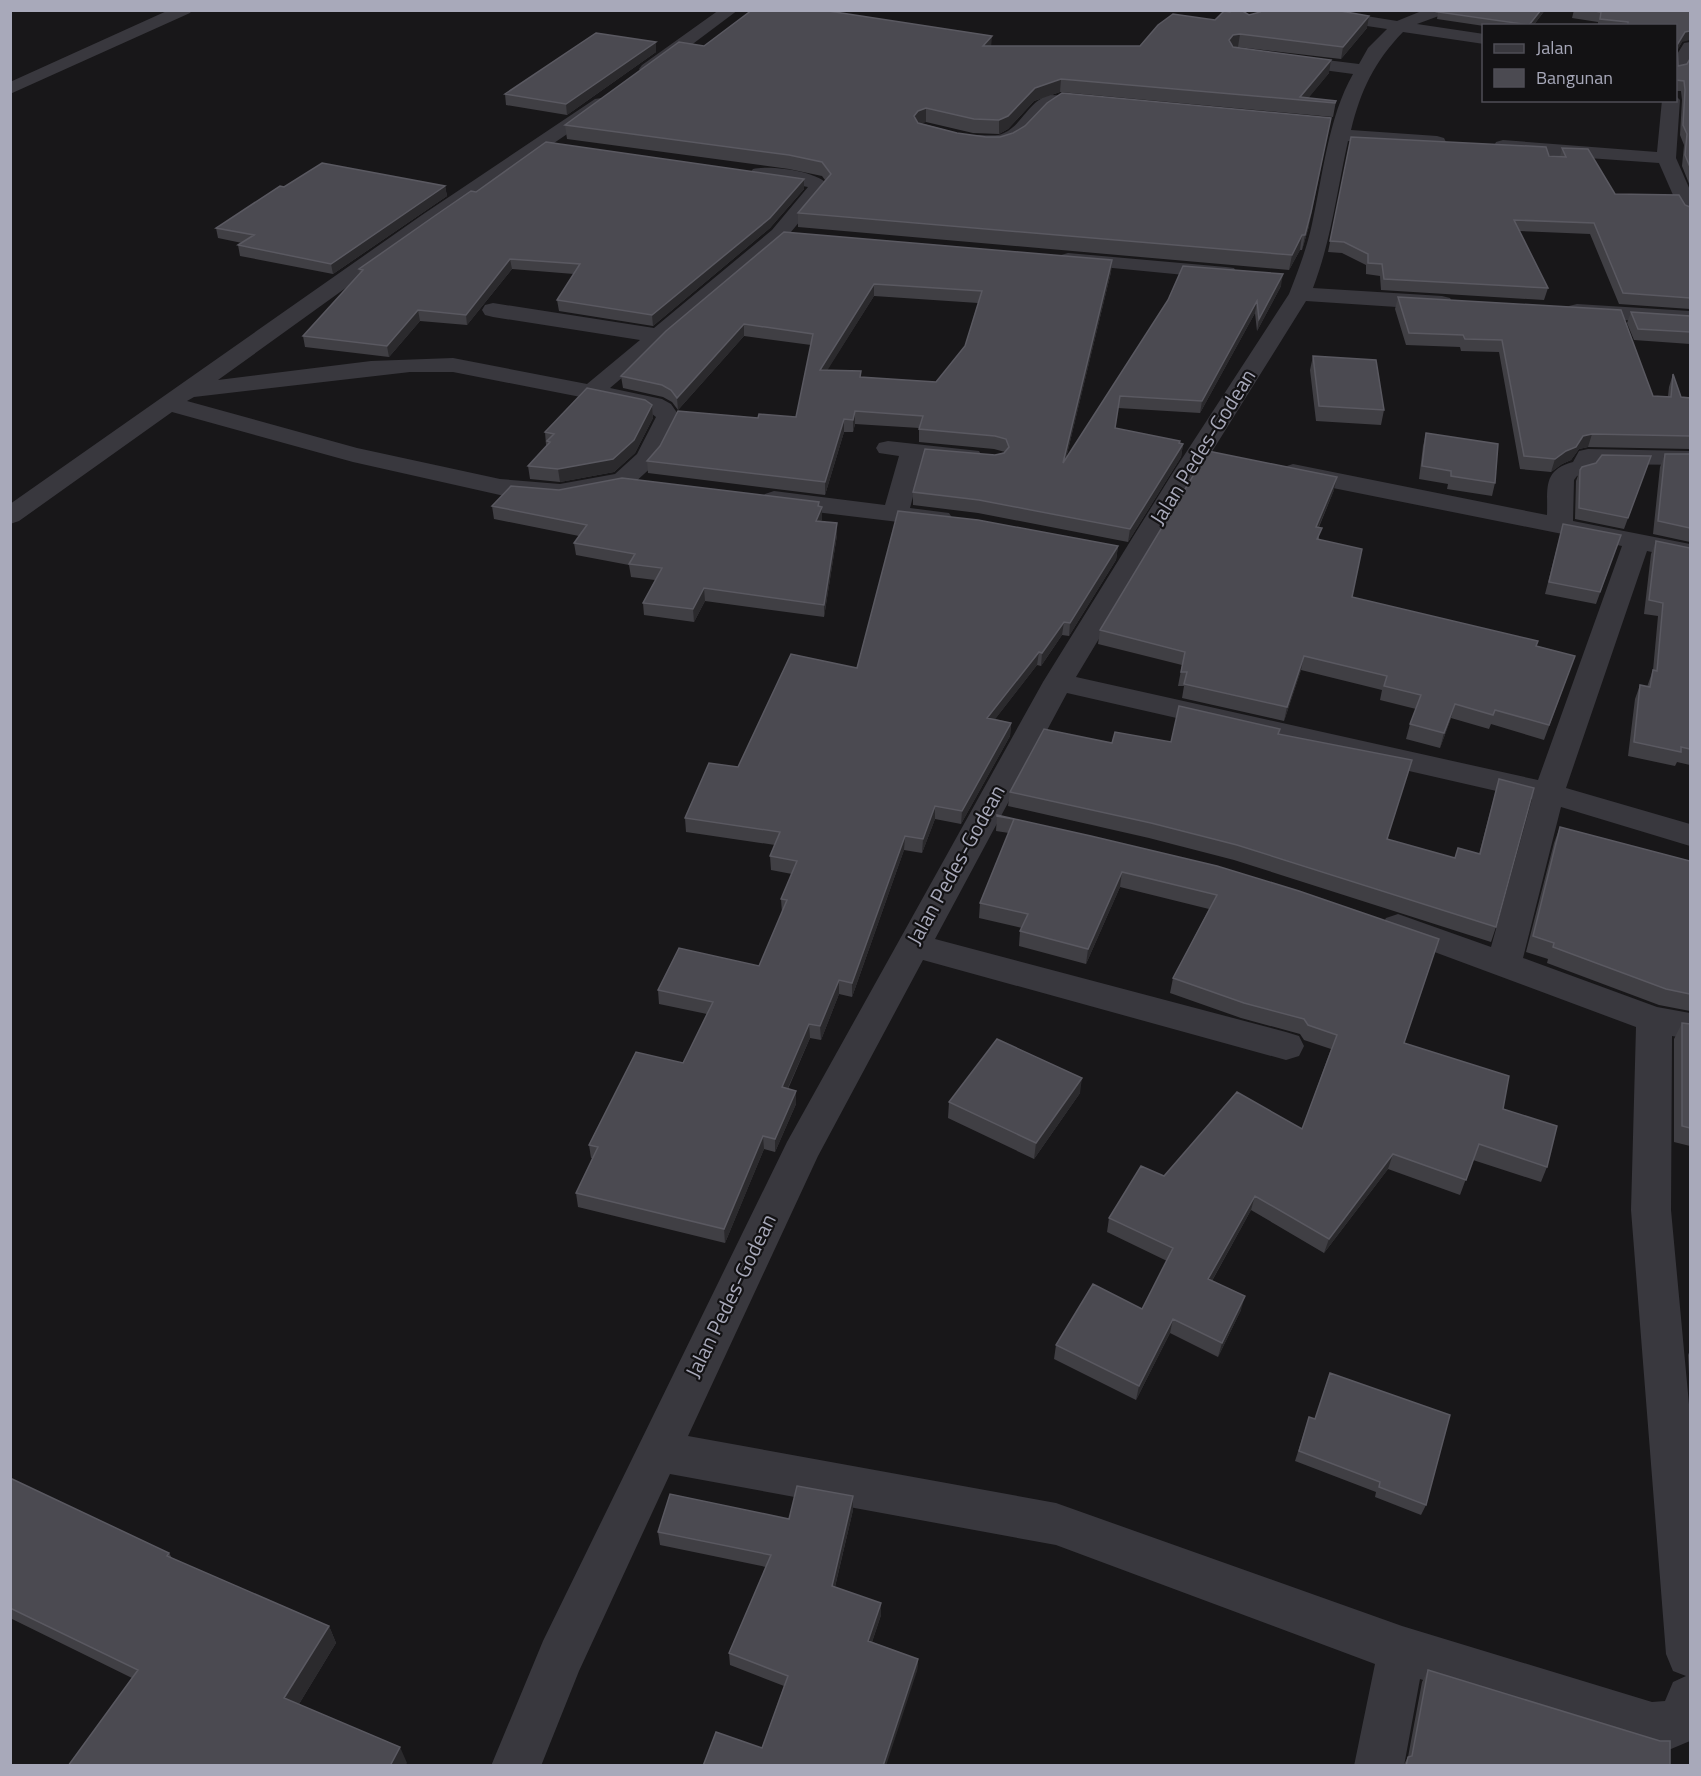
<svg xmlns="http://www.w3.org/2000/svg" width="1701" height="1776" font-family="'Titillium Web',sans-serif">
  <style>
    .lines { fill: none; stroke-linecap: round; stroke-linejoin: round }
    .minor { fill: #39383e; fill-rule: evenodd }
    .wall { fill: #403f44; fill-rule: evenodd }
    .shaded-wall { fill: #2b2a2d }
    .building { fill: #4b4a51; stroke: #5a5961; stroke-width: 1.5; fill-rule: evenodd }
    .labels { text-anchor: middle; stroke-width: 4.5; stroke-linejoin: round; paint-order: stroke }
    .street-label { font-size: 21px; fill: #a8a9ba; stroke: #131214 }
  </style>
  <rect width="100%" height="100%" fill="#181719"/>
  <g class="lines">
    <path class="minor" d="M169,10h23l-2,3 -180,81v-12z
      M719,10h19l-84,63h-12l-3,-4 3,-4z
      M1285,10h44l68,11 27,-11h25l-2,3 -30,11 67,10v10l-81,-12c-29,30 -42,58 -52,98l86,6 7,2 2,4 -2,4 -7,2 -89,-7c-11,50 -17,100 -35,147l129,8 8,2 3,5 -3,5 -8,2 -136,-9 -108,173 -122,203 462,103 84,-234 -329,-66 -9,-3 -4,-5 4,-5 9,-3 254,51c1,-26 -5,-45 26,-53l6,-11 9,-2 102,2v14l-93,-1 -5,8 -15,4 -3,4 -1,41 117,23v16l-43,-9 -81,237 124,36v22l-129,-39 -38,151 134,49 33,6v26l-18,-3 -1,174 19,205v326l-19,8 -19,1 -232,-71 -16,87h-50l21,-102 -319,-119 -386,-71 -91,197 -38,95h-50l52,-125 244,-499 256,-460 129,-208 117,-180c9,-23 18,-46 23,-70 11,-49 16,-106 41,-150l-67,-9 -6,-1 -3,-4 3,-4 6,-1 73,9 9,-16 19,-19 -94,-14zM1067,693l465,106 -41,148 -93,-33 -12,4 -5,8 5,8 250,93 -5,183 35,444 7,17 13,5 -13,6 -8,19 -13,1 -250,-76 -346,-123 -368,-67 130,-280 105,-196 363,100 13,-4 5,-10 -5,-10 -13,-4 -351,-93z
      M1690,42v18l-8,13 -6,1v-18l8,-13z
      M1050,95l46,2 6,1 3,4 -3,4 -6,1 -43,-1c-8,5 -13,14 -20,21 -16,19 -38,23 -62,17l-2,-4 2,-4c11,-3 23,2 33,-3 19,-9 25,-33 46,-38z
      M1676,96l4,4 -4,58 14,32v27l-7,-2 -3,-4 -21,-48 -156,-11 -7,-2 -2,-4 2,-4 7,-2 154,12 5,-52h14z
      M601,98l6,1 3,4 -3,4 -171,116 -218,157 153,-19 82,-3 134,26 53,-44 -147,-23 -8,-2 -3,-5 3,-5 8,-2 161,25 118,-98 36,-43 -55,-10 -3,-4 3,-4c17,-4 66,2 76,17l-43,52 -176,150 52,11 9,5 9,13 -24,46 -24,22 -72,15 -60,-5 -147,-33 -181,-50 -153,109 -9,3v-20l412,-289 173,-116zM410,372h43l194,38 9,7 -19,37 -22,20 -55,10 -60,-5 -143,-31 -170,-47 7,-4z
      M1068,253l158,14 8,1 3,5 -3,5 -8,1 -165,-16 -4,-4 4,-4z
      M1577,304l113,7v14l-121,-9 -3,-5 3,-5z
      M888,441l91,10 3,5 -3,5 -9,2 -47,-4 -13,49 39,5 4,6 -4,6 -9,2 -166,-20 -9,-3 -4,-5 4,-5 9,-3 111,14 14,-49 -20,-3 -3,-5 3,-5z"/>
  </g>
  <path class="wall" d="M1443,10h102l-12,16h-49l-47,-7 1,-7z
    M1574,10h116l-8,32 -5,8 1,16 9,-2 3,-5v127l-8,-20 2,-21 -4,-10 2,-35 -1,-9h-5v-65h-78v-4l-26,-4z
    M1249,15l118,13 -26,31 -103,-12h-4l95,26 -21,25 28,3 -3,16 -273,-25 -26,9 -26,28 -9,5 -26,-1 -47,-11 -6,1 389,103 -7,24h-2l-11,20 -491,-43v-14l27,-33 -3,-4 -33,-7 -222,-30 -2,-14 139,-79h436l75,-26z
    M656,42v10l-89,63 -61,-10 -1,-11z
    M1351,137l198,19 11,1 2,-9 53,46 75,13v102l-71,-5 -29,-70 -71,-3 29,57 -4,12 -163,-10 -1,-14 -14,-2v-9l-24,-12 -14,-1z
    M445,186l2,10 -114,78 -93,-18 -2,-11 4,-2 -24,-5 -2,-10 68,-41z
    M804,189l-34,39 -117,98 -94,-15 -2,-11 17,-26 -62,-5 -45,56 -47,-4 -31,36 -84,-10 -2,-11 57,-62 -1,-5 117,-77z
    M784,232l328,28 -1,12 -45,186 102,-158 113,-14 -24,45 -2,-18 -55,100 -82,-5 -3,20 68,16 -2,13 -53,85 -150,-29 -65,-8v-13l82,-37 10,-3 -11,-3 -75,-7v-14l-64,-4 -2,8h-9l-19,63 -177,-22 -1,-12 111,-43 38,-1 15,-72 -67,-9 -66,74 -6,-8 -9,-5 -40,-9 -2,-12zM874,296l104,7 -13,43 -29,36 -75,-5 -34,-7z
    M1398,297l255,99h15l1,-9 4,-13 8,23 9,1v51l-102,-2 -9,2 -8,11 -9,4 -11,8 -31,-3 -21,-117 -38,-1 -1,-4 -54,-2 -11,-36z
    M1631,312l59,4v28l-56,-4 -7,-17z
    M1313,356l71,54 -3,15 -65,-4 -6,-51z
    M652,405l1,13 -18,35 -21,19 -54,10 -30,-3 -2,-13 19,-21h-1l-1,-13z
    M1426,433l69,50 -3,13 -45,-7 1,-5 -29,-5 4,-33z
    M1665,454h25v88l-37,-8 7,-67z
    M1651,456l-27,73 -49,-10 1,-38 4,-11z
    M559,490l260,12v4l3,1v12l-1,2 16,14 -13,82 -119,-16 -11,21 -50,-7 -1,-12 12,-23 -24,-3 -2,-12 -53,-10 -2,-12 5,-7 -85,-17 -2,-13z
    M1334,490l-15,37v12l33,58 223,59 -31,84 -53,-16 -2,5 -38,-11 -11,30 -34,-9 4,-15 6,-15 -36,-9 2,-10 -81,-20 -17,51 -102,-23 2,-12h-6l4,-21 -84,-21 2,-14z
    M1563,524l58,11 -25,69 -51,-10z
    M1656,541l34,7v217l-13,-3 -2,4 -47,-10 7,-57 5,-14 7,2 6,-17 5,-54 -14,-2 7,-60z
    M1118,546l-2,14 -47,76 -7,-1 -21,31 -4,-1 -42,54 16,4 -1,13 -49,88 -26,-5 -13,34 -18,-3 -52,147 -13,-3 -18,46 -11,-2 -22,51 8,15 -21,48 -11,-3 -39,94 -147,-36 -2,-14 17,-35h-2l-2,-13 94,-82 24,-49 -48,-10 -1,-14 101,-24 23,-53 -1,-14 11,-25 -21,-4 -1,-14 5,-11 -89,-13 -1,-14 53,-51 119,-99z
    M1279,734l109,106 67,18 24,-4 20,-75 -3,148 -5,15 -257,-82 -85,-22 -141,-32 2,-14 102,-49 59,-1z
    M997,815l220,51 187,177 99,66 44,58 -6,15 -68,-22 -13,35 -72,-26 -64,84 -73,-43 -39,71 29,29 -23,47 -48,-24 -34,67 -82,-41 2,-14 86,-36 25,-48 -60,-29 2,-14 55,-42 138,-47 29,-80 -27,-9 -4,-6 -59,-16 -71,-25 3,-15 36,-69 -89,-22 -34,77 -67,-18 1,-15 2,-3 -43,-10 1,-15 29,-70 -13,-2z
    M1560,827l130,34v150l-31,-6 -112,-42 1,-4 -22,-7 28,-109z
    M1682,1023l8,1v122l-16,-4v-103z
    M1080,1093l-46,66 -86,-41 1,-16z
    M1690,1350v43l-2,-38z
    M1309,1417l117,88 -5,10 -46,-18 1,-5 -81,-31z
    M10,1478l159,75 3,5 157,68 7,17 -37,61 108,59 -275,-85 -122,-60z
    M853,1496v14l-18,77 46,16v12l-9,27 46,17 -1,12 -155,77 22,-62 -54,-21 -1,-12 37,-86 -106,-22 -2,-13 131,-13z
    M1428,1670l242,96h-267l5,-9 14,-75z"/>
  <path class="shaded-wall" d="M1541,10h4l-12,16h-4z
    M1369,16l-2,12 -26,31 2,-12z
    M1690,31v9l-8,2 -6,11 1,-8 8,-13z
    M1240,34l-2,13 -6,1 -3,-8 4,-5z
    M992,36l-1,12 -8,-2z
    M656,42v10l-89,63 -1,-11z
    M1331,60l-2,13 -23,28 -6,-4z
    M1061,79l-1,13 -26,9 -26,28 -9,5v-14l36,-32z
    M926,108v14l-9,2 -3,-8 4,-5z
    M1328,132l-19,94 -7,24 3,-15z
    M804,179v10l-34,39 -117,98 -1,-11z
    M445,186l2,10 -114,78 -2,-10z
    M1302,235l-2,15 -11,20 3,-15z
    M510,259l2,10 -45,56 -1,-10z
    M1112,260l-1,12 -49,203 1,-12z
    M1283,274l-2,12 -24,45 2,-12z
    M874,284v12l-54,86v-12z
    M1257,301l-2,12 -55,100 2,-12z
    M418,310l2,11 -31,36 -2,-11z
    M744,324v12l-66,74 -1,-12z
    M652,405l1,13 -18,35 -21,19 -54,10 -2,-13z
    M855,411v13l-2,8v-12z
    M844,419v13l-19,63v-13z
    M1592,434l-4,13 -9,2 -8,11 -9,4 -11,8 4,-13 28,-23z
    M1180,441l-2,12 5,-9 -2,13 -53,85 2,-13z
    M1337,477l-3,13 -21,50 3,-13z
    M819,502v10l3,-5v12l-6,14v-12z
    M837,523v12l-13,82v-12z
    M1118,546l-2,14 -47,76 1,-13z
    M704,588l1,13 -11,21 -1,-13z
    M1064,622l-2,13 -21,31 1,-13z
    M1039,652l-2,13 -51,66 1,-13z
    M1304,656l-3,14 -17,51 3,-14z
    M1455,704l-4,14 -11,30 4,-15z
    M1011,723l-1,13 -49,88 1,-13z
    M935,806v13l-13,34 1,-14z
    M905,836l-1,14 -52,147v-14z
    M1122,872l-2,15 -34,77 2,-15z
    M839,980v14l-18,46 -1,-14z
    M809,1024l1,14 -28,63v-14z
    M1082,1078l-2,15 -46,66 2,-16z
    M796,1091v13l-21,48v-13z
    M763,1136l1,13 -39,94 -1,-14z
    M1393,1154l-5,15 -64,84 5,-14z
    M1255,1196l-4,14 -46,83 3,-14z
    M1245,1296l-4,14 -23,47 4,-14z
    M1173,1319l-3,14 -34,67 3,-14z
    M853,1496v14l-21,89v-13z
    M881,1603v12l-13,39v-13z
    M329,1626l7,17 -43,71 -9,-16z
    M918,1659l-1,12 -31,95h-3z
    M400,1747l7,16 -2,3h-15z"/>
  <path class="building" d="M752,10h70l170,26 -9,10h157l18,-21 15,-11 42,6 9,-9 6,1 1,-2h10l8,5 11,-3 2,-2h73l34,6 -26,31 -103,-13 -7,1 -4,5 4,7 98,13 -31,37 36,4 -1,2 -274,-24 -26,9 -27,28 -9,4 -25,-1 -48,-11 -8,3 -4,5 4,7 39,10 29,4h14l13,-4 12,-7 22,-23 15,-10 269,25 -20,94 -6,23h-3l-10,20 -494,-42 33,-39 -9,-12 -33,-7 -224,-30 114,-83 25,4z
    M1443,10h98l-12,15 -91,-13z
    M1588,10h102v21l-5,1 -8,13 1,21 9,-2 3,-5v108l-5,-12 2,-21 -4,-9 2,-35 -1,-9 -8,-1v-54h-48v-4l-28,-3 1,-7z
    M596,33l60,9 -90,62 -61,-10z
    M1351,137l195,10 3,9 17,1 -4,-9 26,1 27,45 64,1 6,10 5,2v91l-67,-5 -29,-70 -80,-3 34,68 -164,-9 -2,-15 -14,-1v-9l-24,-12 -14,-1z
    M546,142l258,37 -34,39 -118,97 -95,-15 23,-36 -70,-5 -44,56 -48,-5 -31,36 -84,-10 60,-66 -4,-1 77,-54 35,-24 5,1z
    M322,163l123,23 -114,78 -93,-19 16,-10 -38,-7 64,-42 4,1z
    M784,232l328,28 -49,203 105,-163 15,-34 100,8 -24,45 -2,-18 -55,100 -82,-5 -5,32 65,13 -1,2 4,1 -53,85 -151,-29 -66,-8 12,-43 70,6 9,-2 5,-6 -3,-8 -11,-3 -76,-7 4,-13 -68,-5 -2,9 -9,-1 -19,63 -178,-21 13,-15 18,-35 80,7 1,-4 37,3 17,-83 -69,-10 -67,74 -6,-8 -9,-5 -41,-9 45,-45zM874,284l108,7 -17,55 -29,36 -76,-5 1,-6 -41,-1z
    M1398,297l223,13 32,86 18,1 2,-23 8,23 9,1v38l-98,-2 -9,2 -7,11 -10,4 -11,8 -31,-3 -22,-116 -37,-1 -2,-4 -54,-2z
    M1631,312l59,4v16l-52,-3z
    M1313,356l63,4 8,50 -65,-4z
    M587,388l58,12 7,5 -18,35 -21,19 -55,10 -30,-3 22,-24 -3,-1 7,-7 -9,-2z
    M1426,433l72,11 -3,39 -44,-7v-5l-29,-5z
    M1208,451l129,26 -21,50 6,1 -5,11 45,10 -10,48 186,44 -2,5 39,10 -26,69 -54,-15 -2,5 -38,-11 -11,29 -34,-9 11,-29 -37,-9 3,-10 -83,-20 -17,51 -103,-23 3,-12h-6l4,-20 -85,-22z
    M1665,454h25v74l-32,-7z
    M1602,455l49,1 -23,62 -49,-10 1,-38 2,-3 14,-4z
    M622,478l197,24 -1,4 4,1 -6,14 21,2 -13,82 -120,-17 -11,21 -50,-6 19,-35 -33,-4 6,-10 -61,-11 13,-18 -95,-19 19,-20 48,4z
    M898,511l80,9 140,26 -48,77 -6,-1 -22,31 -3,-1 -52,66 24,5 -49,88 -27,-5 -12,33 -18,-3 -53,147 -13,-3 -19,46 -11,-2 -27,63 14,4 -21,48 -12,-3 -39,93 -148,-36 22,-46 -9,-2 47,-93 47,11 30,-61 -55,-12 21,-42 80,18 28,-66 -6,-1 16,-38 -27,-5 10,-24 -95,-14 24,-55 29,4 53,-113 66,14z
    M1563,524l58,11 -21,57 -51,-10z
    M1656,541l34,7v201l-9,-2v5l-47,-10 6,-57 10,2 3,-17 4,1 6,-68 -14,-3z
    M1179,706l101,23 -2,5 134,26 -25,79 68,19 3,-10 22,6 19,-75 35,9 -38,139 -259,-82 -86,-22 -141,-31 34,-63 68,14 3,-11 56,10z
    M997,815l94,21 126,30 82,25 140,48 -35,104 105,33 -6,33 54,17 -10,41 -68,-23 -13,36 -73,-26 -64,85 -74,-43 -47,83 37,17 -23,47 -49,-24 -34,67 -83,-41 37,-61 49,25 31,-61 -64,-30 32,-52 23,10 73,-84 65,37 35,-94 -29,-10 -4,-6 -60,-16 -71,-25 44,-83 -95,-23 -34,77 -68,-18 8,-17 -48,-11 34,-84 -17,-3z
    M1560,827l130,34v133l-24,-5 -113,-42 1,-4 -21,-7z
    M1682,1023l8,1v104l-8,-2z
    M997,1039l85,39 -46,65 -87,-41z
    M1330,1373l120,42 -24,90 -47,-18 1,-5 -81,-31 10,-34 6,2z
    M10,1478l159,75 -2,3 162,70 -45,72 116,49 -10,19h-322l70,-96 -128,-62z
    M797,1486l56,10 -21,90 49,17 -13,38 50,18 -35,107h-180l13,-34 46,16 26,-72 -59,-23 42,-98 -113,-23 12,-38 119,25z
    M1428,1670l232,71h10v25h-264l2,-9 4,-1z"/>
  <g class="labels">
    <g class="street-label">
      <text transform="translate(1203 447) rotate(-58)" y="7">Jalan Pedes-Godean</text>
      <text transform="translate(956 865) rotate(-61)" y="7">Jalan Pedes-Godean</text>
      <text transform="translate(731 1296) rotate(-64)" y="7">Jalan Pedes-Godean</text>
    </g>
  </g>
  <rect width="1701" height="1776" fill="none" stroke="#a8a9ba" stroke-width="24"/>
  <rect x="1482" y="24" width="195" height="78" fill="#131214" stroke="#4f4e56" stroke-width="1.5"/>
  <rect x="1494" y="44" width="30" height="9" fill="#39383e" stroke="#4f4e56" stroke-width="1.5"/>
  <text x="1536" y="54" font-size="18" fill="#a8a9ba">Jalan</text>
  <rect x="1494" y="69" width="30" height="18" fill="#4b4a51" stroke="#4f4e56" stroke-width="1.5"/>
  <text x="1536" y="84" font-size="18" fill="#a8a9ba">Bangunan</text>
</svg>
